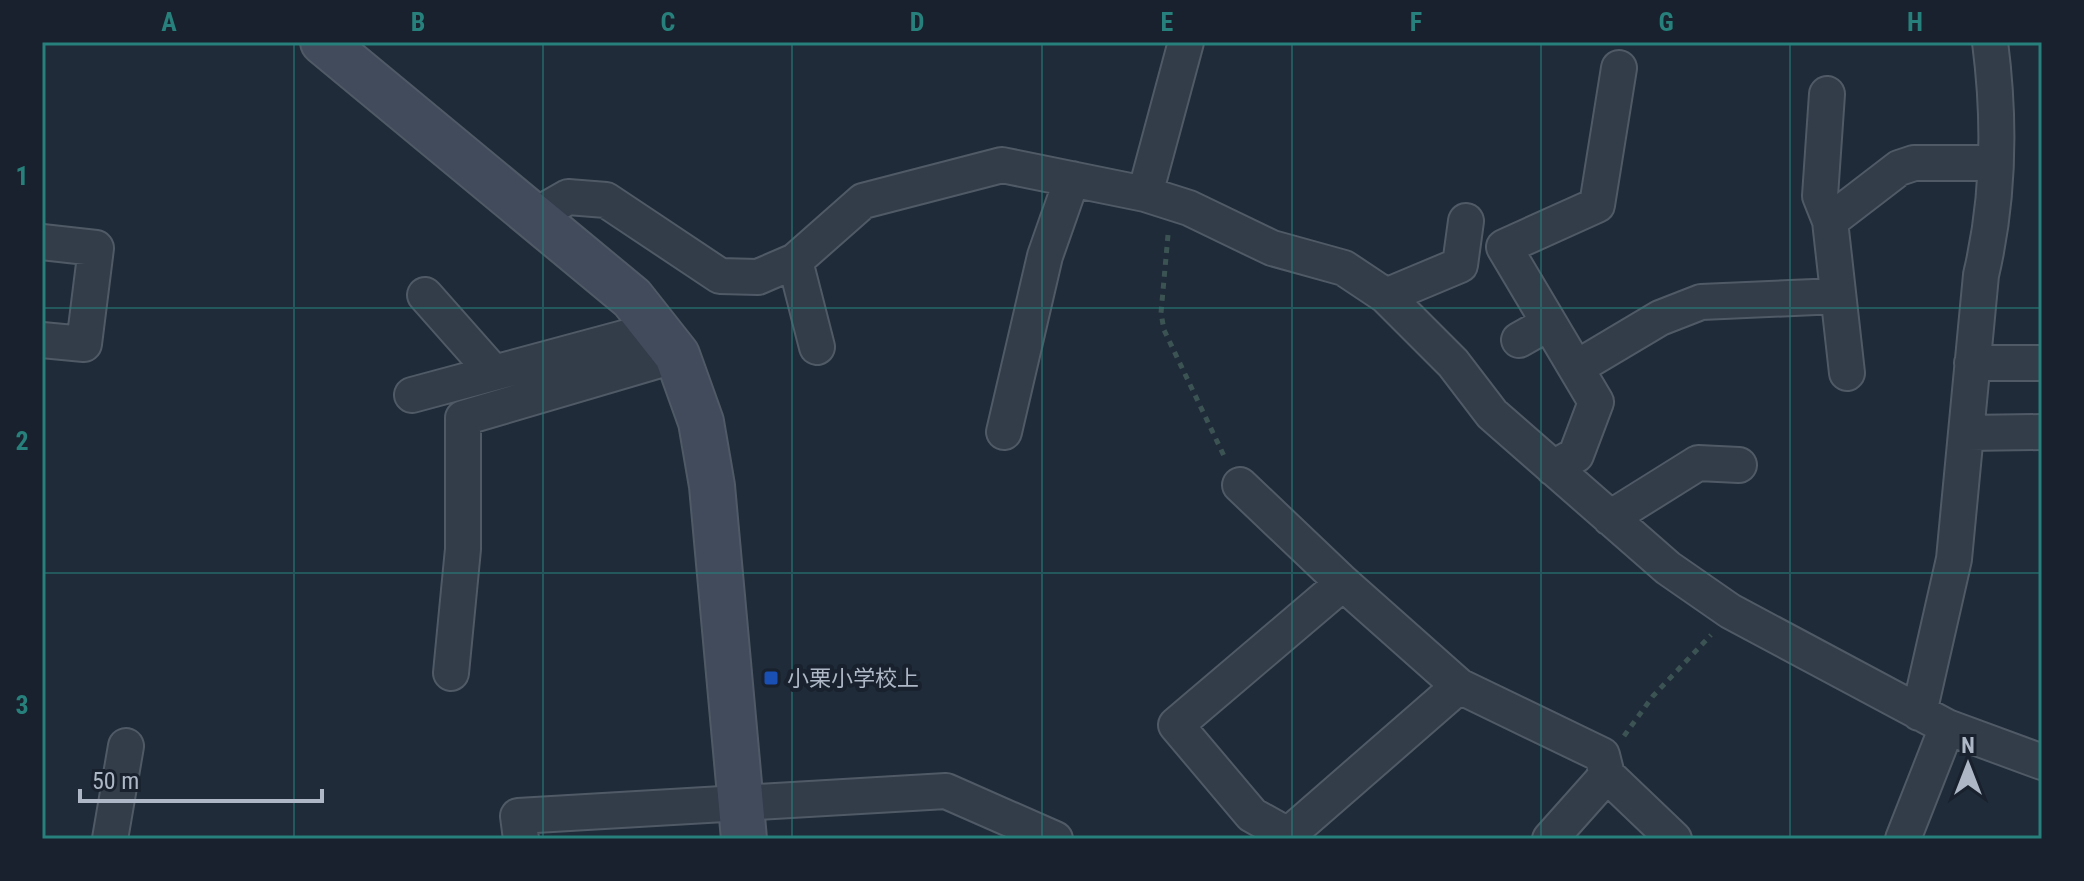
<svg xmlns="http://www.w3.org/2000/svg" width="2084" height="881" font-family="'Roboto Condensed','Noto Sans JP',sans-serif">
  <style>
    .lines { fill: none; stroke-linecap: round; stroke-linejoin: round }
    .street-casing { stroke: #505a67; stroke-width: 38 }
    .secondary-casing { stroke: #505a67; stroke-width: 48 }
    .path { stroke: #3c5354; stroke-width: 5; stroke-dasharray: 6 6; stroke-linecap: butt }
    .street { stroke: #333c49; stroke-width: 34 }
    .secondary { stroke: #414b5c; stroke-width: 44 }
    .grid { fill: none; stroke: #27807b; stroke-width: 2; stroke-opacity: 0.55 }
    .transit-dot { fill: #1a4fb4; stroke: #18212d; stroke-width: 3 }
    .labels { text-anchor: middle; stroke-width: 8; stroke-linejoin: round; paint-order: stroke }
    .poi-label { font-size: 22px; fill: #adb7c6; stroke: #18212d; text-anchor: start }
    .neatline { fill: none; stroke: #27807b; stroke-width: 3 }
    .grid-label { font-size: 26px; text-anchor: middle; font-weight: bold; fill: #27807b }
  </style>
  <rect width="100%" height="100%" fill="#1f2b38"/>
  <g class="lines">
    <g class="street-casing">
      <path id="street" d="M1827,94l-7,102 10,25
        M1145,194l41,-152
        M533,217l35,-20 38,3 114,76 38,1 37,-16 68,-60 139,-36 143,29 44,14 83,40 72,20 42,28 67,67 39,51 176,154 62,43 217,116 95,35
        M42,242l54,6 -12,96 -42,-4
        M795,261l22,86
        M425,295l69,78
        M1386,296l74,-31 6,-44
        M1519,340l30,-17
        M1972,363h70
        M1576,368l84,-50 41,-16 137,-6
        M1847,373l-17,-152 69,-53 15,-5h81
        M412,395l245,-66
        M1004,432l41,-176 27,-77
        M1966,433l76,-1
        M1553,468l23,-13 20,-53 -92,-155 93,-42 22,-137
        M1240,485l103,98 116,103 143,69 5,20 67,64
        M1610,518l88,-55 41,2
        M1343,583l-167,142 76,90 36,20 171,-149
        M451,673l12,-124v-131l214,-63
        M1919,713l35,-154 27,-284c18,-76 19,-156 9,-233
        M110,839l16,-93
        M521,839l-3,-23 428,-25 109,48
        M1550,839l57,-64
        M1903,839l44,-112"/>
    </g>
    <g class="secondary-casing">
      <path id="secondary" d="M323,42l309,256 45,57 24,67 11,64 32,353"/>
    </g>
    <path class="path" d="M1168,235l-7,78 3,17 61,128
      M1624,736l29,-40 58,-61"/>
    <use href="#street" class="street"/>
    <use href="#secondary" class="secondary"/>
  </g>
  <path class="grid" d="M294,42v797M543,42v797M792,42v797M1042,42v797M1292,42v797M1541,42v797M1790,42v797M42,308h2000M42,573h2000"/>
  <rect class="transit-dot" x="763" y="670" width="16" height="16" rx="4"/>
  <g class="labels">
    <g class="poi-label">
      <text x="787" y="686">小栗小学校上</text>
    </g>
  </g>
  <rect width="2084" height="881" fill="none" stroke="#18212d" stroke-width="88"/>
  <g transform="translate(1968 765)" stroke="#18212d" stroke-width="6" paint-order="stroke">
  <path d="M0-6L14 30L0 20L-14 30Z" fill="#adb7c6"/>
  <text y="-12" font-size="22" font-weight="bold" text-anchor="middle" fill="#adb7c6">N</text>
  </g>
  <path d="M80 789v12h242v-12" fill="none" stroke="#adb7c6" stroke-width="4"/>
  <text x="92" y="789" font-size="24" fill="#adb7c6" stroke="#18212d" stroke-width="6" paint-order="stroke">50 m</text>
  <rect x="44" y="44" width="1996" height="793" class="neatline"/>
  <g class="grid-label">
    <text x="169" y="31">A</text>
    <text x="418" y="31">B</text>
    <text x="668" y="31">C</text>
    <text x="917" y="31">D</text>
    <text x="1167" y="31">E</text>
    <text x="1416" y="31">F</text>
    <text x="1666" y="31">G</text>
    <text x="1915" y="31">H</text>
    <text x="22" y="185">1</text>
    <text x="22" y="450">2</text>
    <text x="22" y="714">3</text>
  </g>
</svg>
